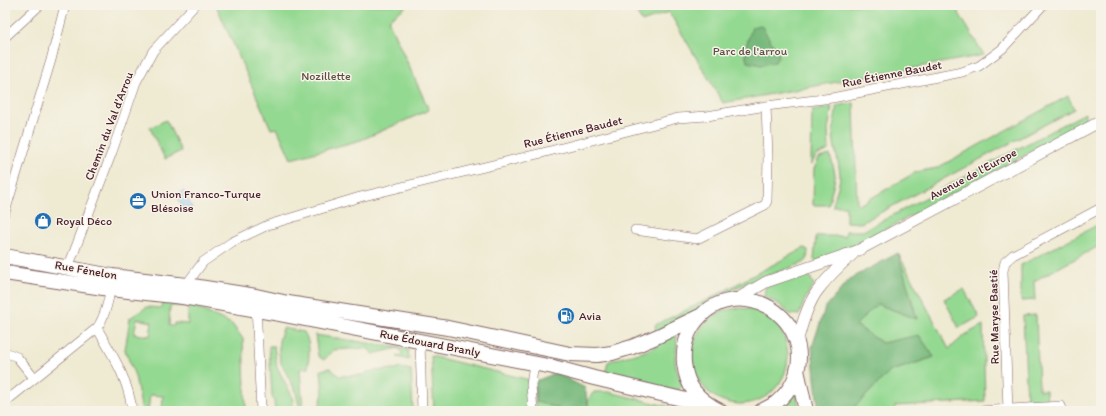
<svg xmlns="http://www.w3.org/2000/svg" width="1106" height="416" font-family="Itim,sans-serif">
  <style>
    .green { fill: #94d992; stroke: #6f7c5e; fill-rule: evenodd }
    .forest { fill: #77b97c; stroke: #606c54 }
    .water { fill: #79bef0; stroke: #626e8e }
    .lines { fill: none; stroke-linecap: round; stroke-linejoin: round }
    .minor-casing { stroke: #846665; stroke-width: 10 }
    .tertiary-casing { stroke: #846665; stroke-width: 12 }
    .primary-casing { stroke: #846665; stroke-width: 16 }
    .minor { stroke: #fff; stroke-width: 9 }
    .tertiary { stroke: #fff; stroke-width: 11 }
    .primary { stroke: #fff; stroke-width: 14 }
    .labels { text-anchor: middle; stroke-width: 3; stroke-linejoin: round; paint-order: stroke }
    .park-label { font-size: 12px; fill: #5c4e45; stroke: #f7f3e8 }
    .street-label { font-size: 12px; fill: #4a1f2b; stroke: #f7f3e8 }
    .poi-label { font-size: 12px; fill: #4a1f2b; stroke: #f7f3e8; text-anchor: start }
  </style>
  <rect width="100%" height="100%" fill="#f7f3e8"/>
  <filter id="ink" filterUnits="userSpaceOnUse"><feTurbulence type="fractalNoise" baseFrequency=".025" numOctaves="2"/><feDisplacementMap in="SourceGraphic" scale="8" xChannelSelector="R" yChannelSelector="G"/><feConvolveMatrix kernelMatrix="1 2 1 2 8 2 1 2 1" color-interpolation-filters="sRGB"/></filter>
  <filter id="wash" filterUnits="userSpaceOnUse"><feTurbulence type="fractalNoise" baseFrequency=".012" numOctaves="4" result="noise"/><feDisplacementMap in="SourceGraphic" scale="16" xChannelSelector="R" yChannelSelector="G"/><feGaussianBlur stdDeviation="0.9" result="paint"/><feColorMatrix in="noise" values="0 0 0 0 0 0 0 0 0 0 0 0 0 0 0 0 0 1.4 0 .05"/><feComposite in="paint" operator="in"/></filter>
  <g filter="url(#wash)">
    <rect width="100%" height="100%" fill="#efead2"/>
    <path class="green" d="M216,5h192l-20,15 41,90 -68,30 -70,19 -14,-31 -6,1z
      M632,5h322l30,50 -261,48 -54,-91 -27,10z
      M1068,96l6,13 -213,114 -15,-1v-16h-13c1,-11 7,-20 7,-31 -1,-14 -7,-29 -7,-44 0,-8 4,-16 3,-25l18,-3 3,101 6,-1 53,-31 21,-4z
      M832,107l-4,23 1,19 -2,2 -11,5 -5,9 1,-54z
      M1085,113v7l-5,6 -224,119 -40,16 -2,-1 2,-24h29l1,-5h17z
      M166,120l15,31 -16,8 -15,-31z
      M830,155c2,6 4,13 5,19 0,10 -5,21 -6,31h-16l1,-36 5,-11z
      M1101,223v22l-67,36 1,19 -14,1v-36z
      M804,248l4,2 -1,10 -4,3 -63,23 -31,15 -26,20 -27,10 -1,-6 58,-28z
      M898,253l51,96 16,-14 18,-10 2,76 -90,5v5h-44l38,-39 45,-15 -15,-21 -37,7 -26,-18 21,-21 40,15z
      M808,273l6,12 -8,12 -7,18 -9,-1 -10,-9 -16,-9 2,-11z
      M964,289l15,28 -20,11 -15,-29z
      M164,297l31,5v5l37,17 11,15 3,72h-84l1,-15 -13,-1 -2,16h-6l-7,-35 -10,-26 5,-32 17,-11 15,1zM170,306h18v18l-13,-1 -1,3h-5zM137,319l15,3 -2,14 -16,-2z
      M692 356a48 48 0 1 1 96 0a48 48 0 1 1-96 0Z
      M1036,315l3,75h7l1,10 -20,1 -4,-85z
      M283,328l21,4c7,11 5,23 4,36l-8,1 3,42h-3l-4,-19 -15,-29 -2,-10v-12z
      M315,335l93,14 1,11 -12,-3 6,-4 -5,-5 -25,6 -6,-6 -34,2 -9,10 -6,-4z
      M675,335c4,9 1,14 0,23 0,7 3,19 8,25l-4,7h-8l-66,-15 3,-13c16,-7 35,-7 50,-17v-6z
      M269,346h5l3,21 15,29 3,15h-20l-1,-10 -2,-5z
      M431,356l99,24 -1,31h-95z
      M330,368l9,8 26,-1 2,-3 34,-4 10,2 2,41h-95l5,-18 -2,-23z
      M536,381l22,27 -1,3h-21l-2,-26z
      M594,392h15l78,19h-98c-2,-8 -1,-13 5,-19z
      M797,393l2,18h-25z"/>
    <path class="forest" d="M761,25l18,30 -4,7 -14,3 -14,-3 -2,-12 7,-23z
      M898,253l19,66 -40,-15 -21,21 26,18 37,-8 15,22 -45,15 -38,39h-31l-3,-13 -5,-51 13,-39 25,-29z
      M556,373l29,15 4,23h-32l1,-3 -22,-6v-21z"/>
    <path class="water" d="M184,191l8,16 -8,5 -8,-17z"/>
  </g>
  <g filter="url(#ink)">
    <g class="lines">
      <g class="minor-casing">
        <path id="minor" d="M5,37l35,-32
          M5,212l46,-152 14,-55
          M635,230l62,9 68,-34 2,-4 1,-44 -2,-51
          M67,267l4,-7 41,-108 24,-70 17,-31 42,-46
          M186,285l17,-23 29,-20 36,-17 92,-28 182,-44 136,-35 29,-2 59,-10 66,-8 130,-26 17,-6 23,-17 41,-44
          M256,305l5,106
          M97,328c15,26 32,52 35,83
          M420,341l2,70
          M5,352l12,5 17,21
          M5,402l92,-74c9,-13 12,-28 14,-44
          M1008,410l-5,-139 2,-9 8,-7 88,-47
          M533,411l-2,-26 3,-22
          M979,411l82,-5"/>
      </g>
      <g class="tertiary-casing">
        <path id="tertiary" d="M737,299l29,-17 91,-31 244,-130
          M797,343c4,-16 11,-40 21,-53 10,-13 22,-25 35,-36"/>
      </g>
      <g class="primary-casing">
        <path id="primary" d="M5,256l107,20 74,9 70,11 32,7 160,25 122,26 27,1 15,-2 20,-6 24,-10 44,-21
          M5,273l105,16 73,8 97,17 273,53 41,11 113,27
          M797,370l9,41
          M720,411c-10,-5 -19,-11 -26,-20 -6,-8 -9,-19 -10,-28 -3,-37 26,-67 63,-63 14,2 25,7 35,17 10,10 17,25 17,40 0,18 -9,34 -22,45 -4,4 -11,6 -16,9"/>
      </g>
      <use href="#minor" class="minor"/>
      <use href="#tertiary" class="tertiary"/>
      <use href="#primary" class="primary"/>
    </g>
  </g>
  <defs>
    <g id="office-disc" transform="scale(0.9)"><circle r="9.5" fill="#1f6fb2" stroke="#f7f3e8"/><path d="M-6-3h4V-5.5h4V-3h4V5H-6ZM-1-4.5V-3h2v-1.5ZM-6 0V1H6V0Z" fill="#fff"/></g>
    <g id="shop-disc" transform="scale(0.9)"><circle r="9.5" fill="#1f6fb2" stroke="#f7f3e8"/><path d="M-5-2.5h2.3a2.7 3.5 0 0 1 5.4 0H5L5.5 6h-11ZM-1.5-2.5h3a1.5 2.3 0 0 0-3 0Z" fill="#fff"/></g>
    <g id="fuel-disc" transform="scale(0.9)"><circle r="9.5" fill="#1f6fb2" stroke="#f7f3e8"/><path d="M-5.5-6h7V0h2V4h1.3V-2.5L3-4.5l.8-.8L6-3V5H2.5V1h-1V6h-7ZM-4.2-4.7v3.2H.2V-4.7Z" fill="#fff"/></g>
  </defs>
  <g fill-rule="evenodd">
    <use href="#office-disc" x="138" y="201"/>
    <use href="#shop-disc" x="43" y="221"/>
    <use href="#fuel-disc" x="566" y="316"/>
  </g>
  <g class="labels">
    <g class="park-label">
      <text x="750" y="55">Parc de l'arrou</text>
      <text x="326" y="80">Nozillette</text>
    </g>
    <g class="street-label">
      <text transform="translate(892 74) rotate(-11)" y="4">Rue Étienne Baudet</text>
      <text transform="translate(109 126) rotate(-69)" y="4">Chemin du Val d'Arrou</text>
      <text transform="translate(573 132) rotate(-14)" y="4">Rue Étienne Baudet</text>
      <text transform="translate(973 174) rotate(-28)" y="4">Avenue de l'Europe</text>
      <text transform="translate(86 270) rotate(10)" y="4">Rue Fénelon</text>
      <text transform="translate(994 317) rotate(-91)" y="4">Rue Maryse Bastié</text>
      <text transform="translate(430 343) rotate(11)" y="4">Rue Édouard Branly</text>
    </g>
    <g class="poi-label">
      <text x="151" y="198">Union Franco-Turque<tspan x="151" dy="14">Blésoise</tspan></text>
      <text x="56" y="225">Royal Déco</text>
      <text x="579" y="320">Avia</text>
    </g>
  </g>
  <rect width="1106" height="416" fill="none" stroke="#f7f3e8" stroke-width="20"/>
</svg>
